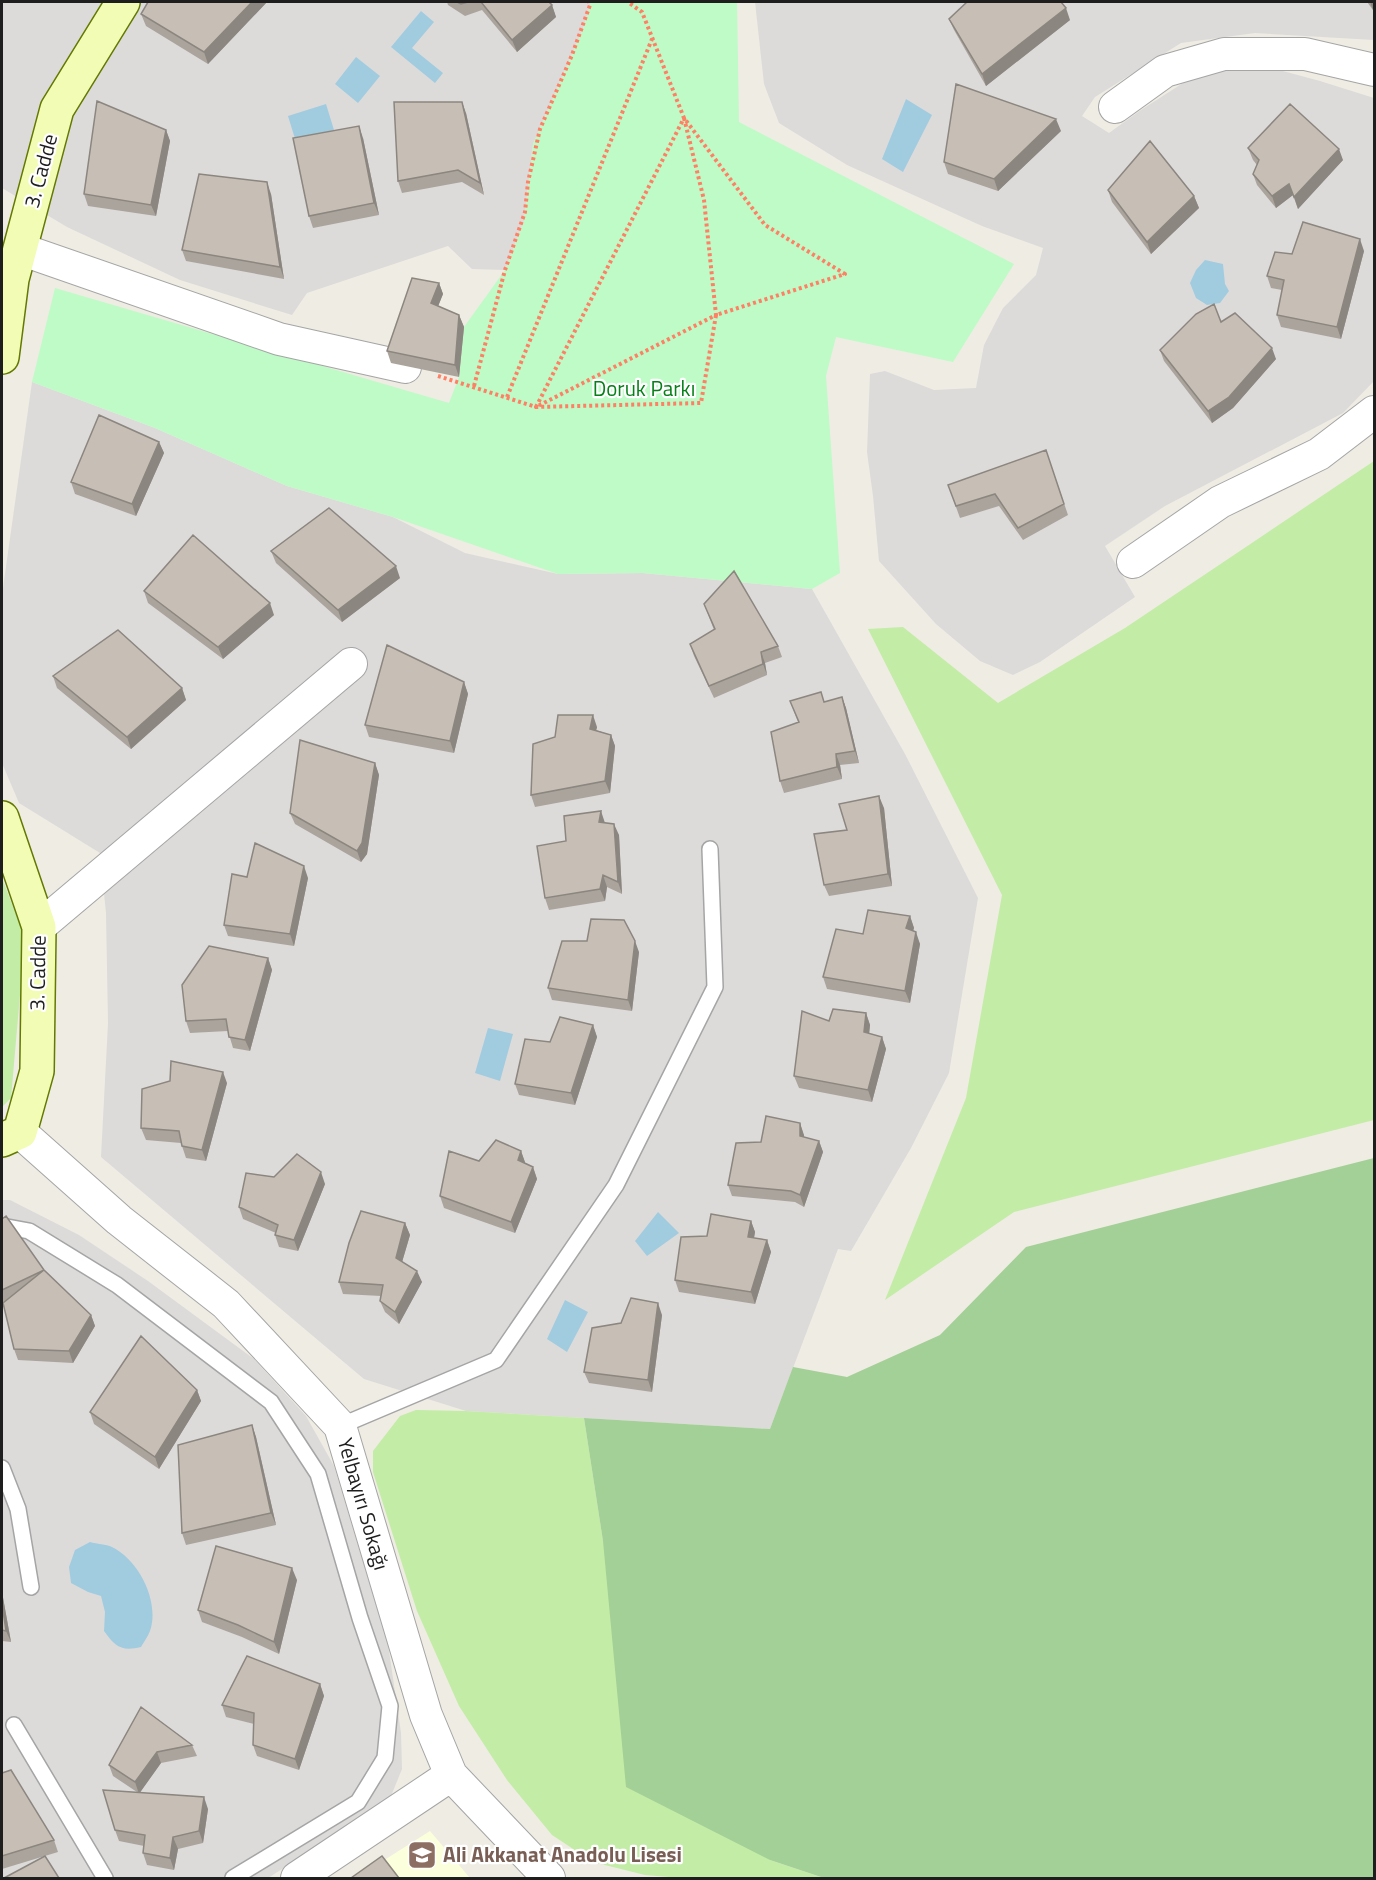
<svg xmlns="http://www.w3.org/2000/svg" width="1376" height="1880" font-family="'Titillium Web',sans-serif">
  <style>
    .residential { fill: #dcdbda }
    .education { fill: #fcffdc }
    .grass { fill: #c3eca6 }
    .forest { fill: #a3d096 }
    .park { fill: #befbc7 }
    .water { fill: #a1ccdf }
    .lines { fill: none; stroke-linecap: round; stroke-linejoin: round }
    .lane-casing { stroke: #a5a5a5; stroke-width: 18 }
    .street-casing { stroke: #a5a5a5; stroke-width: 34 }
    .secondary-casing { stroke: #637900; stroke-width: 36 }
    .path { stroke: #ff8064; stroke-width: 4; stroke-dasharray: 3 3; stroke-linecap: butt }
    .lane { stroke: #fff; stroke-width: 15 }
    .street { stroke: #fff; stroke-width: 32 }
    .secondary { stroke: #f3fcb4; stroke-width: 33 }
    .wall { fill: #aba49d }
    .shaded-wall { fill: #8b867f }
    .building { fill: #c7bfb6; stroke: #8b867f; stroke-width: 1.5 }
    .labels { text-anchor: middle; stroke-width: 4.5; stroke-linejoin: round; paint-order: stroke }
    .street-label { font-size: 21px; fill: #1e1e1e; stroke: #fff }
    .park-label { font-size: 21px; fill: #07801a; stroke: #fff }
    .education-label { font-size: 21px; font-weight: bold; fill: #785e54; stroke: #fff; text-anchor: start }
  </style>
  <rect width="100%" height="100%" fill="#efece3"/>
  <path class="residential" d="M2,2h589l-8,27 -50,115 -9,77 -19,49 -33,-1 -24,-23 -141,47 -15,22 -112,-35 -113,-53 -65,-39z
    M755,2h619v38l-119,-7 -74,10 -86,54 -13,19 27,17 32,-23 42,-27 41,-13 40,-4 56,15 54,17v283l-31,32 -178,93 -60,40 30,51 -95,65 -27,13 -33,-14 -44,-37 -57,-63 -6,-65 -6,-44 3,-78 15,-3 49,19 42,-2 8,-43 19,-37 33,-33 7,-27 -61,-22 -135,-61 -68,-42 -15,-39z
    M32,382l123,46 132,58 106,31 72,36 93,21 85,-1 169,16 93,165 73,144 -29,175 -38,75 -60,103 -13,-2 -68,180 -304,-18 -102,-32 -263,-222 7,-134 -2,-110 -6,-60 -81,-50 -17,-40v-168z
    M2,1200h8l69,35 69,46 106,78 52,57 28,50 54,178 13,89 1,36 -13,32 -121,77h-266z"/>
  <path class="education" d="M430,1831l40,47h-114z"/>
  <path class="grass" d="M1374,461v659l-360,92 -129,88 81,-202 36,-203 -134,-266 35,-2 95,76 127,-75z
    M2,878l23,60 -14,160 -9,9z
    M416,1410l50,1 118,7 19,123 167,319 54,18h-143l-36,-3 -52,-13 -41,-27 -45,-55 -48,-74 -42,-95 -44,-139v-21l27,-35z"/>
  <path class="forest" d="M1374,1158v720h-550l-54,-18 -144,-73 -23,-246 -19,-123 186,11 23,-62 54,10 93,-42 86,-88z"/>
  <path class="park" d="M591,2h146l2,120 275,142 -61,98 -117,-25 -10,39 14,197 -28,16 -169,-16 -85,1 -165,-57 -106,-31 -132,-58 -123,-46 23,-94 394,115 10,-26 5,-50 41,-57 19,-49 9,-77 50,-115z"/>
  <path class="water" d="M421,11l13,11 -22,26 31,25 -8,10 -44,-36z
    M356,57l24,19 -22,27 -23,-19z
    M906,99l26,16 -29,57 -21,-13z
    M326,104l8,26 -38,12 -8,-26z
    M1205,260l18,4 2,20 4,7 -9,12 -13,2 -11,-7 -6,-15 6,-13z
    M488,1028l25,6 -13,47 -25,-8z
    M658,1212l21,21 -32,23 -12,-15z
    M565,1300l23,12 -21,40 -20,-13z
    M90,1542c7,2 16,2 22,5 27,13 48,55 38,84 -2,5 -6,11 -9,16 -20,5 -26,-1 -37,-16l1,-19 -4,-16 -13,-4 -17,-9 -2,-16 6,-17z"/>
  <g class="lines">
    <g class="lane-casing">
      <path id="lane" d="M2,1226l27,5 88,54 154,117 47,72 42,144 30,88 -5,52 -27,44 -125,76
        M340,1426l156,-66 120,-175 99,-198 -5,-138
        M2,1468l16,41 13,78
        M14,1725l91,153"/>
    </g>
    <g class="street-casing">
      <path id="street" d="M1115,107l50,-36 59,-17h81l69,16
        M20,249l259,90 126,28
        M1133,562l87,-60 99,-48 55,-42
        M39,927l312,-263
        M20,1132l99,88 107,84 114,122 86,289 25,60 98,103
        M297,1878l154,-103"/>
    </g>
    <g class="secondary-casing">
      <path id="secondary" d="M2,357l10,-78 45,-170 66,-107
        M2,818l37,109 -2,144 -17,61 -18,8"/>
    </g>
    <path class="path" d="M684,118l20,82 12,115 -180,92z
      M438,376l98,31 165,-4 15,-88 129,-41 -80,-49 -81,-107 -42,-106 -14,-10
      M474,386l31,-116 20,-58 3,-30 12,-53 32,-74 18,-50 -1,-3
      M507,397l145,-358"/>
    <use href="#lane" class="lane"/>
    <use href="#street" class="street"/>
    <use href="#secondary" class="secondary"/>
  </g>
  <path class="wall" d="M267,2l-59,62 -62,-38 -5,-12z
    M447,2h102l3,3 4,12 -39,35 -35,-42 -17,6 -17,-11z
    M1367,2h7l-1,8z
    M949,19l121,1 -84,66 -32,-56z
    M466,113l18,82 -22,-13 -60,11 -4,-12z
    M166,130l4,11 -14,75 -68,-10 -4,-12z
    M1061,131l-63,60 -50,-17 -4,-12z
    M363,138l16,77 -66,13 -4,-12z
    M1248,148l95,12 -45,49 -5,-14 -17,13 -19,-23 -4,-11 4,-9 -4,-5z
    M1108,190l86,6 5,12 -48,46 -39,-52z
    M271,194l13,85 -98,-18 -4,-11z
    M1364,251l-23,88 -60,-12 -4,-12 5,-25 -11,-2 -4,-12 25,-22z
    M439,283l4,11 -5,12 21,9 5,12 -5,50 -68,-14 -4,-12z
    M1221,322l55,37 -43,49 -21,15 -48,-62 -4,-11z
    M159,442l5,11 -28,63 -61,-22 -4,-12z
    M1046,450l22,65 -45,25 -24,-34 -39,12 -12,-33z
    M271,551l129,27 -58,44 -66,-59z
    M144,591l130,24 -51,44 -75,-56z
    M704,604l74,42 4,11 -17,6 2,12 -53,23 -20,-42 -4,-12 24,-14z
    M53,676l129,12 4,12 -55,49 -74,-61z
    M464,682l4,12 -14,59 -85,-16 -4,-12z
    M842,697l4,11 13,55 -19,2 2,14 -58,14 -4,-12 18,-59 -8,-21 35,1z
    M597,727l-1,3 15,5 4,11 -5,47 -75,14 -4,-12 24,-58z
    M375,763l4,12 -12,79 -6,8 -66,-38 -5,-11z
    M884,808l8,78 -63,10 -5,-11 23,-55z
    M605,823l14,12 3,59 -15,-7 -2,14 -56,9 -4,-12 21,-57z
    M247,877l61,1 -14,68 -66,-10 -4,-11z
    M910,916l4,12 -1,3 7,13 -10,59 -83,-14 -4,-12 40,-43z
    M639,952l-7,59 -80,-11 -4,-12z
    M268,958l4,12 -22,81 -17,-3 -5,-17 -38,2 -4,-12z
    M866,1013l4,12 -1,9 13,3 4,12 -14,53 -73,-14 -5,-12 35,-55z
    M593,1025l4,12 -22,68 -56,-10 -4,-11 35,-42z
    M227,1083l-21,78 -20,-3 -5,-15 -35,-3 -5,-12z
    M800,1123l4,14 15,4 4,11 -19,55 -9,-5 -63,-6 -4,-11 33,-43z
    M521,1151l4,12 8,4 4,12 -22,54 -71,-25 -4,-12 39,-35z
    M274,1177l51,7 -27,67 -19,-4 -4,-12 1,-2 -33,-14 -4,-12z
    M2,1219l42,51 47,45 4,11 -22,37 -55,-3 -4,-11 -9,-47 -3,1z
    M751,1221l4,11 -1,6 13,2 4,12 -16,52 -76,-12 -4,-12 32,-44z
    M405,1223l5,12 -8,27 20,20 -23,42 -14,-12 -5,-11 1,-5 -38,-2 -4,-12z
    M662,1315l-10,77 -63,-9 -5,-11 37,-49z
    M197,1390l4,11 -42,68 -65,-45 -4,-12z
    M252,1425l4,12 20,88 -90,20 -4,-12z
    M297,1580l-18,74 -37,-17 -40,-15 -4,-12z
    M2,1592l9,50 -9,-1z
    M320,1684l4,12 -25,74 -42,-14 -4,-11 1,-21 -28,-7 -4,-12z
    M141,1707l51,38 5,11 -36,7 -21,29 68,17 -5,34 -25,6 -4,21 -27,-5 -4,-12 1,-7 -25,-5 -4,-11 22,-38 -24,-16 -4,-11z
    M2,1773l52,67 4,12 -56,17z"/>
  <path class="shaded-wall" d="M252,2h15l-59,62 -4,-12z
    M1370,2h4v7l-1,1z
    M552,5l4,12 -39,35 -5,-12z
    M1066,8l4,12 -84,66 -4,-12z
    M462,102l4,11 18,82 -4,-12z
    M1056,119l5,12 -63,60 -4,-12z
    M359,126l4,12 16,77 -5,-12z
    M166,130l4,11 -14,75 -5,-11z
    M1339,149l4,11 -45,49 -4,-12z
    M267,182l4,12 13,85 -4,-12z
    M1289,184l4,11 -17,13 -4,-12z
    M1194,196l5,12 -48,46 -4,-12z
    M1360,239l4,12 -23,88 -4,-12z
    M439,283l4,11 -8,20 -4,-11z
    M459,315l5,12 -5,50 -4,-12z
    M1272,348l4,11 -43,49 -21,15 -4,-12z
    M159,442l5,11 -28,63 -4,-12z
    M396,566l4,12 -58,44 -4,-12z
    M270,603l4,12 -51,44 -5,-12z
    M761,652l4,11 2,12 -4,-11z
    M464,682l4,12 -14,59 -4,-12z
    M182,688l4,12 -55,49 -4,-12z
    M842,697l4,11 13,55 -4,-12z
    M593,715l4,12 -3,13 -4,-11z
    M611,735l4,11 -5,47 -5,-12z
    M836,754l4,11 2,14 -5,-12z
    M375,763l4,12 -12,79 -6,8 -4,-11z
    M879,796l5,12 8,78 -4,-12z
    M601,811l4,12 -6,-1z
    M614,824l5,11 3,59 -4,-12z
    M304,866l4,12 -14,68 -4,-12z
    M603,875l4,12 -2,14 -5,-12z
    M910,916l4,12 -4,12 -4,-12z
    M916,932l4,12 -10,59 -5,-12z
    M635,941l4,11 -7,59 -4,-11z
    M268,958l4,12 -22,81 -5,-11z
    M866,1013l4,12 -2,19 -4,-12z
    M593,1025l4,12 -22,68 -4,-12z
    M882,1037l4,12 -14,53 -4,-12z
    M223,1072l4,11 -21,78 -4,-11z
    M800,1123l4,12 1,13 -5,-12z
    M819,1141l4,11 -19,55 -4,-12z
    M521,1151l4,11 -3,10 -4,-12z
    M533,1167l4,12 -22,54 -4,-11z
    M321,1172l4,12 -27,67 -4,-11z
    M751,1221l4,11 -3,17 -4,-12z
    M405,1223l5,12 -10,34 -4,-11z
    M767,1240l4,12 -16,52 -4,-12z
    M417,1271l5,11 -23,42 -4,-12z
    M658,1303l4,12 -10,77 -4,-12z
    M91,1315l4,11 -22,37 -4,-12z
    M197,1390l4,11 -42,68 -4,-12z
    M252,1425l4,12 20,88 -5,-12z
    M292,1568l5,12 -18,74 -5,-12z
    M2,1592l9,50 -5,-11 -4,-27z
    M320,1684l4,12 -25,74 -4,-11z
    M157,1752l4,11 -22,31 -4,-12z
    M204,1797l4,12 -5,34 -4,-12z
    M173,1837l5,12 -4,21 -4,-12z"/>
  <path class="building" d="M148,2h104l-48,50 -63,-38z
    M457,2h11l-7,2z
    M481,2h68l3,3 -40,35z
    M967,2h94l5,6 -84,66 -33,-55z
    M956,84l100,35 -62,60 -50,-17z
    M97,101l69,29 -15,75 -67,-11z
    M394,102h68l18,81 -22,-13 -60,11z
    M1290,104l49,45 -45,48 -5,-13 -17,12 -19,-22 6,-14 -11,-12z
    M359,126l15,77 -65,13 -16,-78z
    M1150,141l44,55 -47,46 -39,-52z
    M199,174l68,8 13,85 -98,-17z
    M1303,222l57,17 -23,88 -60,-12 7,-35 -17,-4 8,-24 17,2z
    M412,278l27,5 -8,20 28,12 -4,50 -68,-14z
    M1214,304l7,18 14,-9 37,35 -43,49 -21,14 -48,-61 36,-36z
    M99,415l60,27 -27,62 -61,-22z
    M1046,450l18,54 -46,24 -23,-34 -39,12 -8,-21z
    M329,508l67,58 -58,44 -67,-59z
    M193,535l77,68 -52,44 -74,-56z
    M734,571l44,75 -17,6 2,12 -54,22 -19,-42 25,-15 -11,-25z
    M118,630l64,58 -55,49 -74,-61z
    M387,645l77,37 -14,59 -85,-16z
    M821,692l3,10 18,-5 13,54 -19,3 1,13 -57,14 -9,-49 28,-10 -9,-21z
    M558,715h35l-3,14 21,6 -6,46 -74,14 2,-51 22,-7z
    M300,740l75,23 -13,80 -5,8 -67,-38z
    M879,796l9,78 -64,11 -10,-51 33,-4 -8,-26z
    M601,811l-2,11 15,2 4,58 -15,-7 -3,14 -55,9 -8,-52 29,-5 -2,-25z
    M255,843l49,23 -14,68 -66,-9 8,-51 15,3z
    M868,910l42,6 -4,12 10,4 -11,59 -82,-14 13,-48 27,5z
    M591,919l33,1 11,21 -7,59 -80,-12 14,-47h25z
    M209,946l59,12 -23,82 -16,-3 -3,-18 -40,2 -4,-36z
    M833,1009l33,4 -2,19 18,5 -14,53 -74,-14 8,-65 27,10z
    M560,1017l33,8 -22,68 -56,-9 10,-45 25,3z
    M171,1061l52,11 -21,78 -20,-4 -3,-15 -38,-3 1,-39 28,-8z
    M766,1116l34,7v13l19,5 -19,54 -9,-4 -63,-6 8,-42 25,-1z
    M496,1140l25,11 -3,9 15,7 -22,55 -71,-26 9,-45 30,10z
    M297,1154l24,18 -27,68 -19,-5 3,-10 -39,-18 7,-34 28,4z
    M361,1211l44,12 -9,35 21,13 -22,41 -15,-11 3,-16 -44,-3 10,-39z
    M711,1214l40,7 -3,16 19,3 -16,52 -76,-12 6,-43 26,-1z
    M6,1216l38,54 47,45 -22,36 -55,-2 -11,-46 41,-33 -42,20v-71z
    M631,1298l27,5 -10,77 -64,-8 8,-44 29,-5z
    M141,1336l56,54 -42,67 -65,-45z
    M252,1425l19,88 -89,20 -4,-88z
    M216,1546l76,22 -18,74 -36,-17 -40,-15z
    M2,1604l4,27 -4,-1z
    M247,1656l73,28 -25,75 -42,-14 1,-32 -32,-8z
    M141,1707l51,38 -35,7 -22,30 -26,-17z
    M11,1770l43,70 -52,16v-83z
    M103,1790l101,7 -5,34 -26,6 -3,21 -27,-5 2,-18 -30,-5z
    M45,1856l14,22h-55z
    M382,1856l17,22h-48z"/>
  <defs>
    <g id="school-square" transform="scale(1.5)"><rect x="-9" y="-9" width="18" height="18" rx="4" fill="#8d6e63" stroke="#fff"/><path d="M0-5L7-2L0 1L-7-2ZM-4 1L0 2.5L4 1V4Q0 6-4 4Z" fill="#fff"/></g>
  </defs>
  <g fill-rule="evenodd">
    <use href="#school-square" x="422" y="1855"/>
  </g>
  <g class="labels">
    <g class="street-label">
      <text transform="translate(41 171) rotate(-75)" y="7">3. Cadde</text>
      <text transform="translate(38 973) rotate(-89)" y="7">3. Cadde</text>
      <text transform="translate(363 1504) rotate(74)" y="7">Yelbayırı Sokağı</text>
    </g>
    <g class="park-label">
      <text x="644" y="396">Doruk Parkı</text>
    </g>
    <g class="education-label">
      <text x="443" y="1862">Ali Akkanat Anadolu Lisesi</text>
    </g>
  </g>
  <rect width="1376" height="1880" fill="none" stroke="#1e1e1e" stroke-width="6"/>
</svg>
